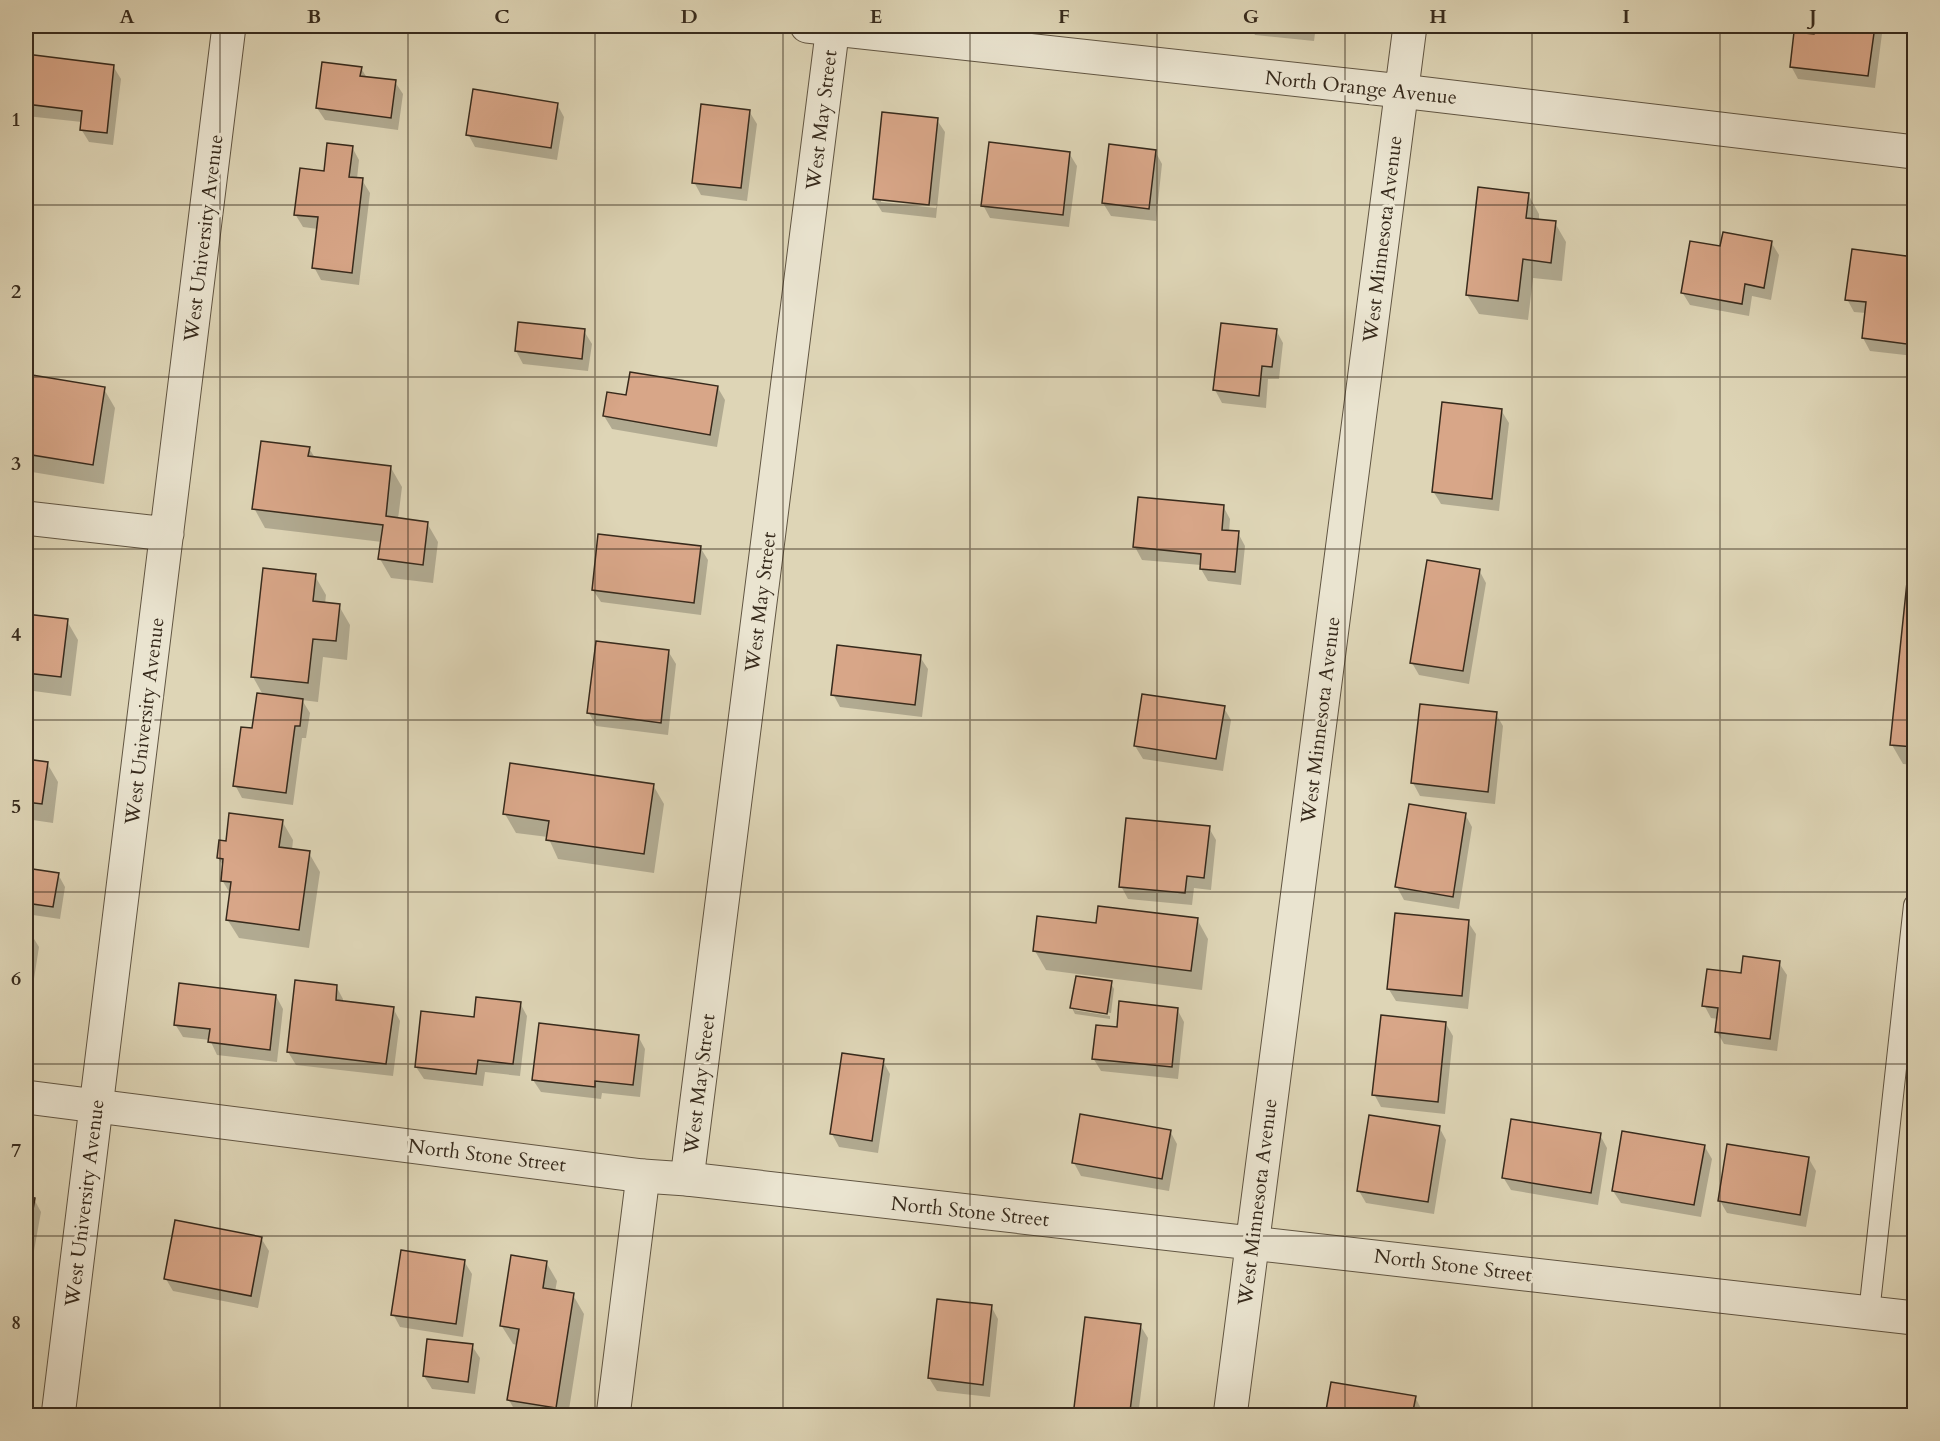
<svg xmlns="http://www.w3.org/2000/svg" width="1940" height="1441" font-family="Cardo,serif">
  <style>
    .shadow { fill: #0003; fill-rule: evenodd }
    .building { fill: #d8a688; stroke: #372a1c; stroke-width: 1.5 }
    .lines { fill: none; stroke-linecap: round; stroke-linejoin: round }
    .service-casing { stroke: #615542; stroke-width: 22 }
    .minor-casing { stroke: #615542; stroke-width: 35 }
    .tertiary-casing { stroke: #615542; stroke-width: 35 }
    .service { stroke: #eae4d0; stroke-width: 20 }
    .minor { stroke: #eae4d0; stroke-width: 33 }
    .tertiary { stroke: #eae4d0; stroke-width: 33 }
    .grid { fill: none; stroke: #372a1c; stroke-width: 1.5; stroke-opacity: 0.55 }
    .labels { text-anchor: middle; stroke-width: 6; stroke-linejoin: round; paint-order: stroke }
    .street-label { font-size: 20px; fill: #372a1c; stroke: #eae4d0 }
    .neatline { fill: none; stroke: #372a1c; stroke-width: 2 }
    .grid-label { font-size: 20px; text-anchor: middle; font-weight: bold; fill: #372a1c }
  </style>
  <rect width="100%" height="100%" fill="#ded5b6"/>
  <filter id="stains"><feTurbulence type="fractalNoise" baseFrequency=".00333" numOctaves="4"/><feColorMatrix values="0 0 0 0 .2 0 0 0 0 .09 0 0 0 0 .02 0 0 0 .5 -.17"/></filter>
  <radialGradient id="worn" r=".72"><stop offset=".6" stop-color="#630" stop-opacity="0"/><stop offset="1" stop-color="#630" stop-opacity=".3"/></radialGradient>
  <path class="shadow" d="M1250,26h66l-2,15 -59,-6z
    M1817,26h66l-8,62 -77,-9 -7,-13 25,-30z
    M26,56l87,10 8,13 -8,66 -24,-3 -8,-13 1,-7 -56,-6z
    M361,68l6,10 28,4 8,12 -5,36 -73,-10 -8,-12z
    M557,104l7,13 -7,43 -82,-13 -7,-13z
    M749,111l8,13 -10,77 -46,-6 -7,-13z
    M937,120l8,12 -9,86 -54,-6 -8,-13zM881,199l56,6 -1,3 -55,-6z
    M352,147l7,13 -2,19 5,1 8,13 -11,92 -38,-5 -7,-13 4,-38 -15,-2 -8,-13 30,-42z
    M1155,151l7,13 -6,57 -45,-5 -8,-13z
    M1069,153l8,13 -8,61 -79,-9 -7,-13z
    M1528,194l11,20v7l16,2 11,19 -4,39 -29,-3 -5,42 -49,-6 -12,-19z
    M1771,242l8,13 -8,45 -19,-4 -3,20 -59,-11 -8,-13 40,-44z
    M1853,251l61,8v97l-44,-5 -7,-13 3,-25 -12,-1 -7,-13z
    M1276,330l7,13 -4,36h-11l-2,29 -44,-5 -7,-13z
    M584,331l8,13 -4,27 -65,-7 -7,-13z
    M26,376l78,13 11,19 -11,76 -78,-13z
    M718,388l7,12 -8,47 -105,-18 -8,-13z
    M1501,410l8,13 -10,88 -58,-7 -8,-13z
    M309,448l6,10 76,10 11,19 -4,32 29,4 11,19 -5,41 -42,-5 -11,-19 2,-17 -117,-14 -11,-20z
    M1223,506l7,13 -1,13 9,1 7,13 -4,39 -33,-4 -7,-12v-4l-59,-5 -7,-13z
    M1914,530v235l-11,-1 -11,-19z
    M700,547l8,13 -7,55 -100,-13 -8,-12z
    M1479,570l7,13 -17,101 -50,-9 -7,-12z
    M315,576l11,19 -1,9 14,2 11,19 -3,35 -24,-3 -5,45 -16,-2 8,13 -4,25h-4l-9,67 -51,-7 -7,-13 28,-90 -10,-18z
    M26,615l41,6 11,19 -7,56 -45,-6z
    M668,651l8,13 -8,71 -72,-9 -7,-13z
    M920,657l8,12 -6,48 -82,-10 -7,-13z
    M1224,708l7,12 -8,51 -80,-12 -8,-13z
    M1496,714l7,12 -8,78 -75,-8 -7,-13z
    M26,761l21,2 11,19 -5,41 -27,-4z
    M653,785l11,19 -10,69 -96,-14 -10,-22 -32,-4 -11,-19z
    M1465,814l7,13 -13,82 -55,-9 -7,-13z
    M282,821l11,19 -1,10 17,3 11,19 -11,76 -70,-10 -12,-19 4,-24 -9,-15 2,-13 -6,-9 9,-16z
    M1209,828l7,12 -5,50 -17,-2 -2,17 -64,-6 -7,-13z
    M26,869l32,5 7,13 -5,32 -34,-5z
    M1197,919l11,20 -6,51 -156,-20 -11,-19 63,-26z
    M1468,922l8,12 -8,75 -72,-8 -8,-13z
    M26,934h5l8,13 -11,70h-2z
    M1779,963l8,12 -10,76 -53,-7 -7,-12 1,-13 -7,-1 -7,-13 38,-30z
    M1111,983l3,6 -3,24 -37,-6v3l36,6v3l-35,-5 -3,-6z
    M336,986l7,13v3l50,6 7,13 -7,55 -97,-11 -8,-13z
    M276,996l7,13 -6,53 -60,-7 -7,-15 -27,-3 -8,-13z
    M520,1003l7,13 -7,60 -35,-4 -2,14 -59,-7 -8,-12 59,-48z
    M1177,1009l7,13 -6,57 -77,-8 -8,-13 25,-29z
    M1446,1024l7,12 -8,78 -64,-7 -7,-13z
    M638,1036l7,13 -5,48 -38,-4 -1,6 -60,-7 -8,-12z
    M883,1061l7,13 -12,79 -39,-6 -7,-13z
    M1439,1127l7,13 -12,74 -68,-11 -7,-12z
    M1170,1131l7,13 -8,47 -88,-15 -7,-13z
    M1600,1135l7,13 -9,57 -87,-15 -8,-13z
    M1705,1147l7,12 -11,58 -80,-14 -8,-12z
    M1809,1159l7,12 -10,56 -79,-14 -7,-12z
    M26,1198l8,1 7,13 -13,72h-2z
    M261,1238l8,13 -11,57 -85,-17 -7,-12z
    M464,1261l8,13 -9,63 -63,-10 -7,-13z
    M546,1262l11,19 -2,11 18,3 11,19 -16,102h-50l-9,-16 8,-55 -4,-1 -12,-19z
    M991,1306l7,13 -8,78 -53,-6 -8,-13z
    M1140,1325l8,13 -10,78h-64z
    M472,1346l8,12 -5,36 -43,-5 -8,-13z
    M1415,1397l10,19h-98z"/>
  <path class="building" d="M1816,26h59l-7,50 -78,-9 4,-35 20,2z
    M26,54l88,11 -7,68 -27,-3 2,-19 -56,-7z
    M322,62l40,5 -2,9 36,4 -5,38 -75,-10z
    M473,89l85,14 -7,45 -85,-13z
    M701,104l49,6 -9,78 -49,-5z
    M882,112l56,6 -9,87 -56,-6z
    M989,142l81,10 -7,63 -82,-9z
    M327,143l26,3 -4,31 14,1 -11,95 -40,-5 6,-51 -24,-2 6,-47 24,3z
    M1109,144l47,6 -7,59 -47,-6z
    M1478,187l51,6 -3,25 30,3 -5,42 -28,-4 -5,42 -52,-6z
    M1723,232l49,9 -8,47 -19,-4 -3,20 -61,-11 9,-52 30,5z
    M1852,249l62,8v88l-52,-7 4,-36 -21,-2z
    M518,322l67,7 -3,30 -67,-8z
    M1221,323l56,6 -5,38 -10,-1 -3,30 -46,-6z
    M630,372l88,14 -8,49 -107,-19 4,-24 19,3z
    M26,374l79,13 -12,78 -67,-11z
    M1442,402l60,7 -10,90 -60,-7z
    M261,441l49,6 -2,9 83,10 -5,50 42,6 -5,43 -45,-6 5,-34 -131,-16z
    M1138,497l86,8 -2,25 17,1 -4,41 -35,-3 1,-15 -68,-7z
    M1914,515v232l-24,-2z
    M598,534l103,12 -7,57 -102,-13z
    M1427,560l53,9 -17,102 -53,-8z
    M263,568l53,6 -3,27 27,3 -4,37 -23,-2 -5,44 -57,-6z
    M26,614l42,5 -7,58 -35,-4z
    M596,641l73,9 -8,73 -74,-10z
    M837,645l84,10 -6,50 -84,-10z
    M257,693l46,6 -3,27h-5l-9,67 -53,-7 8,-59 11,1z
    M1142,694l83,12 -9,53 -82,-13z
    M1420,704l77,8 -9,80 -77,-9z
    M26,759l22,3 -6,42 -16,-2z
    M510,763l144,21 -10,70 -98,-14 3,-19 -46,-7z
    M1409,804l57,9 -13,84 -58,-10z
    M229,813l54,7 -4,27 31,4 -11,79 -73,-10 5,-38 -10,-1 2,-22 -6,-1 2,-18 7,1z
    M1126,818l84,8 -6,52 -17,-2 -2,17 -66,-6z
    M26,868l33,5 -6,34 -27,-4z
    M1098,906l100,12 -7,53 -158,-20 4,-35 59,7z
    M1395,913l74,7 -7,76 -75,-7z
    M26,932l6,1 -6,44z
    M1743,956l37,5 -10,78 -55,-7 3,-24 -16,-2 5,-37 34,4z
    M1076,976l36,5 -5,33 -37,-6z
    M295,980l42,5 -1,15 58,7 -8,57 -99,-12z
    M179,983l97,12 -6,55 -62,-8 2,-13 -36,-4z
    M476,997l45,5 -8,62 -35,-4 -2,14 -61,-7 6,-56 53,6z
    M1119,1001l59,7 -6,59 -80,-8 4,-34 21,2z
    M1381,1015l65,7 -8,80 -66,-7z
    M539,1023l100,12 -6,50 -38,-4v6l-63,-7z
    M842,1053l42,6 -12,82 -42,-7z
    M1080,1114l91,16 -9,49 -90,-16z
    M1369,1115l71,11 -12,76 -71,-11z
    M1511,1119l90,14 -10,60 -89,-15z
    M1622,1131l83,14 -11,60 -82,-14z
    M1727,1144l82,13 -9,58 -82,-14z
    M26,1196l9,2 -9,52z
    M175,1220l87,17 -11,59 -87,-17z
    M401,1250l64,10 -9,64 -65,-9z
    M511,1255l36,6 -4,27 31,5 -18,115 -49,-8 12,-71 -19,-3z
    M937,1299l55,6 -9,80 -55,-7z
    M1085,1317l56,7 -11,87 -19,-2 -1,7h-37z
    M427,1339l46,5 -5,38 -45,-6z
    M1331,1382l85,14 -4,20h-87z"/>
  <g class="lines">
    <g class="service-casing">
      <path id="service" d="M1869,1313l45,-408"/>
    </g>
    <g class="minor-casing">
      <path id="minor" d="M1401,91l513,61
        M26,518l141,16
        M687,1179l146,-1153
        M58,1416l171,-1390
        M613,1416l30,-240"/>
    </g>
    <g class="tertiary-casing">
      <path id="tertiary" d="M807,26l594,65
        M26,1097l617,79 44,3 1227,139
        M1230,1416l180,-1390"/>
    </g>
    <use href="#service" class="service"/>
    <use href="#minor" class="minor"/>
    <use href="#tertiary" class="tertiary"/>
  </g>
  <path class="grid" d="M220,26v1390M408,26v1390M595,26v1390M783,26v1390M970,26v1390M1157,26v1390M1345,26v1390M1532,26v1390M1720,26v1390M26,205h1888M26,377h1888M26,549h1888M26,720h1888M26,892h1888M26,1064h1888M26,1236h1888"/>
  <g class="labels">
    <g class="street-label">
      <text transform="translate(1361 87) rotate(6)" y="7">North Orange Avenue</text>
      <text transform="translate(821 120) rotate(-83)" y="7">West May Street</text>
      <text transform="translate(203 238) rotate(-83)" y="7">West University Avenue</text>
      <text transform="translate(1382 239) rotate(-83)" y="7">West Minnesota Avenue</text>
      <text transform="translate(760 602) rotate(-83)" y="7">West May Street</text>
      <text transform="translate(1320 720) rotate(-83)" y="7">West Minnesota Avenue</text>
      <text transform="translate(144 721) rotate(-83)" y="7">West University Avenue</text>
      <text transform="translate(699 1084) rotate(-83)" y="7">West May Street</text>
      <text transform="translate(487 1155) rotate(7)" y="7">North Stone Street</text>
      <text transform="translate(1257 1202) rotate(-83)" y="7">West Minnesota Avenue</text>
      <text transform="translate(84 1203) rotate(-83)" y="7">West University Avenue</text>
      <text transform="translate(970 1211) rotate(6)" y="7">North Stone Street</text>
      <text transform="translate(1453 1265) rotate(7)" y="7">North Stone Street</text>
    </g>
  </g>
  <rect width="1940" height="1441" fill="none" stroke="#ded5b6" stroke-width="66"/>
  <rect x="33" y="33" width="1874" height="1375" class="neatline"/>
  <g class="grid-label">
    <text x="127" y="23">A</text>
    <text x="314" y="23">B</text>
    <text x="502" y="23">C</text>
    <text x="689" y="23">D</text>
    <text x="876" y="23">E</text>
    <text x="1064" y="23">F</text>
    <text x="1251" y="23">G</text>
    <text x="1438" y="23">H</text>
    <text x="1626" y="23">I</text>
    <text x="1813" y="23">J</text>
    <text x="16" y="126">1</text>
    <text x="16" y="298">2</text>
    <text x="16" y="470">3</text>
    <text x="16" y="641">4</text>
    <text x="16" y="813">5</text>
    <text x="16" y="985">6</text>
    <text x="16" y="1157">7</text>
    <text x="16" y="1329">8</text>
  </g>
  <rect width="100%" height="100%" filter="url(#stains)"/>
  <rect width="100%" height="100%" fill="url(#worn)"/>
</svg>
